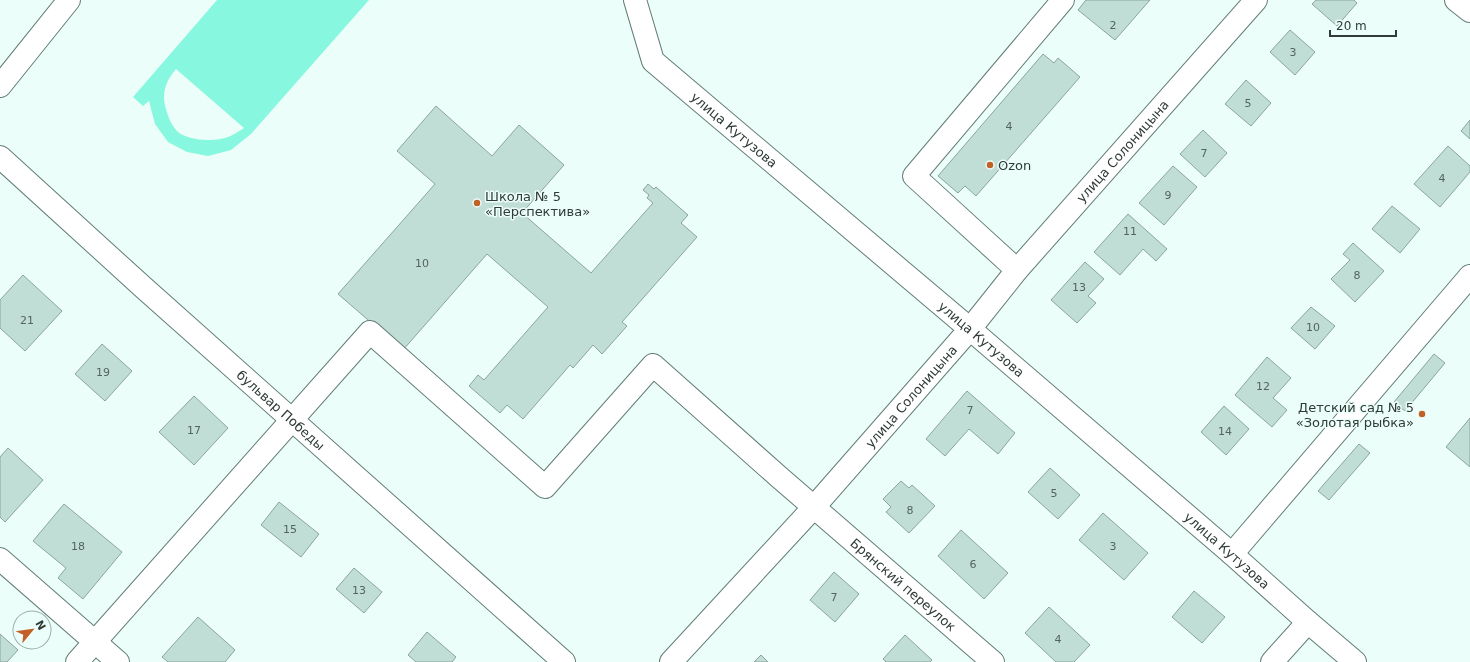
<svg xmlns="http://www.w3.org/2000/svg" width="1470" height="662" font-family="'DejaVu Sans',sans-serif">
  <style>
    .green { fill: #87f8df; fill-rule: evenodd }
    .building { fill: #c1ded6; stroke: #89a59d }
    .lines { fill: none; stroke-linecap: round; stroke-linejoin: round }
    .minor-casing { stroke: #627d76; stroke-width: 24 }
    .minor { stroke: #fff; stroke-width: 22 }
    .poi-dot { fill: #c26025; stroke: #ecfef9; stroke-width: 1.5 }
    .labels { text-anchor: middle; stroke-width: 3; stroke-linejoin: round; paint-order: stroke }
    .number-label { font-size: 11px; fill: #54645f }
    .street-label { font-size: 13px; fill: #2f3b37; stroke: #ecfef9 }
    .poi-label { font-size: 13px; fill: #2f3b37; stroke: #ecfef9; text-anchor: start }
  </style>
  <rect width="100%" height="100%" fill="#ecfef9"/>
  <path class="green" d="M217,0h152l-118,134 -20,16 -23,6 -21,-4 -19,-10 -13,-18 -6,-23 -6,5 -10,-9zM176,69l68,59c-5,3 -11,7 -16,9 -13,5 -41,4 -51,-6 -6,-6 -9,-15 -11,-22 -5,-16 0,-28 10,-40z"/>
  <path class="building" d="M1086,0h64l-35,40 -37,-30z
    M1316,0h38l3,3 -20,23 -25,-22z
    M1290,30l25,22 -20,23 -25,-23z
    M1043,54l11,9 4,-5 22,19 -104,119 -11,-10 -7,7 -20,-17z
    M1246,80l25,23 -20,23 -26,-22z
    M436,106l56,50 27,-31 45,40 -42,48 69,60 62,-70 -6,-5 2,-3 -6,-5 5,-6 6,5 2,-2 32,28 -7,8 16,14 -75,85 5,4 -25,28 -9,-9 -20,23 -3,-3 -47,54 -16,-14 -7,8 -31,-27 9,-11 6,5 64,-73 -61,-53 -84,96 -65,-56 97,-110 -38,-33z
    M1470,120v19l-9,-8z
    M1203,130l24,23 -22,24 -25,-23z
    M1448,146l22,20v6l-30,35 -26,-23z
    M1173,166l24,21 -33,38 -25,-22z
    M1392,206l28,23 -20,24 -28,-24z
    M1128,214l39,35 -11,12 -13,-12 -23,26 -26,-23z
    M1353,243l31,28 -29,31 -24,-23 19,-19 -7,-6z
    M1085,262l19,17 -16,17 8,7 -19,20 -26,-23z
    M23,275l39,36 -37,40 -25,-23v-28z
    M1311,307l24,19 -20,23 -24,-21z
    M102,344l30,27 -27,30 -30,-27z
    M1434,354l11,9 -40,48 -11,-9z
    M1267,357l24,21 -18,20 14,12 -15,17 -37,-32z
    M967,391l48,42 -17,21 -29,-25 -24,27 -19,-17z
    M194,396l34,32 -34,37 -35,-33z
    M1224,406l25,23 -23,26 -25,-23z
    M1470,418v49l-24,-20z
    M1359,444l11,9 -41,47 -11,-9z
    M8,448l35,32 -38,42 -5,-5v-60z
    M1050,468l30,27 -22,24 -30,-27z
    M901,481l8,7 3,-3 23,21 -26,27 -23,-21 5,-5 -8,-8z
    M279,502l40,32 -18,23 -40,-32z
    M64,504l58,48 -39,47 -25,-21 8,-10 -33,-27z
    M1103,513l45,40 -24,27 -45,-40z
    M961,530l47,43 -24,26 -46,-43z
    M354,568l28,24 -18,21 -28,-24z
    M834,572l25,22 -24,28 -25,-22z
    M1194,591l31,26 -23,26 -30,-26z
    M1049,607l41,38 -16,17h-18l-31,-29z
    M198,617l37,33 -10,12h-57l-6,-5z
    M427,632l29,25 -4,5h-36l-8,-7z
    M0,634l18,16 -11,12h-7z
    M905,635l27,25 -2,2h-44l-3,-3z
    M761,655l7,7h-14z"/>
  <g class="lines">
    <g class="minor-casing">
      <g id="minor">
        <path id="s1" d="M635,0l18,61 317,268 262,225 76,68 47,40"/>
        <path d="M1456,0l14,11"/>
        <path d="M0,86l69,-86"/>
        <path id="s2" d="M0,157l144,131 420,374"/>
        <path d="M1017,270l-103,-94 149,-176"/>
        <path d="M1232,554l238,-278"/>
        <path d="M0,559l118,103"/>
        <path id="s3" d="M77,662l293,-330 175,155 108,-122 126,112 214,185"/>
        <path id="s4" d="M671,662l143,-155 156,-178 47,-59 239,-270"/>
        <path d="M1272,662l36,-40"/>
      </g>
    </g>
    <use href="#minor" class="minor"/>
  </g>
  <g class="poi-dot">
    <circle cx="990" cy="165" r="4"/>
    <circle cx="477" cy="203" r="4"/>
    <circle cx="1422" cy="414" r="4"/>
  </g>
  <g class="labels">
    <g class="number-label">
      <text x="1113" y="29">2</text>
      <text x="1293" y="56">3</text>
      <text x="1248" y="107">5</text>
      <text x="1009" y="130">4</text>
      <text x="1204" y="157">7</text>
      <text x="1442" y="182">4</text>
      <text x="1168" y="199">9</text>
      <text x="1130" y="235">11</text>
      <text x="422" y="267">10</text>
      <text x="1357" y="279">8</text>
      <text x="1079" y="291">13</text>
      <text x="27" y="324">21</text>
      <text x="1313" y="331">10</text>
      <text x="103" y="376">19</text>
      <text x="1263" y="390">12</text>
      <text x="970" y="414">7</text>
      <text x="194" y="434">17</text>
      <text x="1225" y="435">14</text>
      <text x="1054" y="497">5</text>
      <text x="910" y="514">8</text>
      <text x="290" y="533">15</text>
      <text x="78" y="550">18</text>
      <text x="1113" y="550">3</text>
      <text x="973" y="568">6</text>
      <text x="359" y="594">13</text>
      <text x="834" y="601">7</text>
      <text x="1058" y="643">4</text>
    </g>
    <g class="street-label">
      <text dy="5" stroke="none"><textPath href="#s1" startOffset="170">улица Кутузова</textPath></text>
      <text dy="5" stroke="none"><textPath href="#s4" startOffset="682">улица Солоницына</textPath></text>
      <text dy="5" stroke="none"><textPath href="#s1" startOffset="494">улица Кутузова</textPath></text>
      <text dy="5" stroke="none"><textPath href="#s4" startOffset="358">улица Солоницына</textPath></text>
      <text dy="5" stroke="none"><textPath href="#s2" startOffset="378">бульвар Победы</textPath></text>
      <text dy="5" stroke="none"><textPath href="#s1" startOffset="818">улица Кутузова</textPath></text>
      <text dy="5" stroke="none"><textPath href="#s3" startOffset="1171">Брянский переулок</textPath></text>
    </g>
    <g class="poi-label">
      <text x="998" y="170">Ozon</text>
      <text x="485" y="201">Школа № 5<tspan x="485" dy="15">«Перспектива»</tspan></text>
      <text x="1414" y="412" text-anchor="end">Детский сад № 5<tspan x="1414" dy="15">«Золотая рыбка»</tspan></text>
    </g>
  </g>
  <g transform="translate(32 630) rotate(61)"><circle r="19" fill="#ecfef9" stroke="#a0b0ab"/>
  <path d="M0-3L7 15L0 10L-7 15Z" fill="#c26025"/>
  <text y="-6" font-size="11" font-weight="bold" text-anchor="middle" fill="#2f3b37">N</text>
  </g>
  <path d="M1330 30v6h66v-6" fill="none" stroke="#2f3b37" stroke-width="2"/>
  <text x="1336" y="30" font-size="12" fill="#2f3b37" stroke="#ecfef9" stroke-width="3" paint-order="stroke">20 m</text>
</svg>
